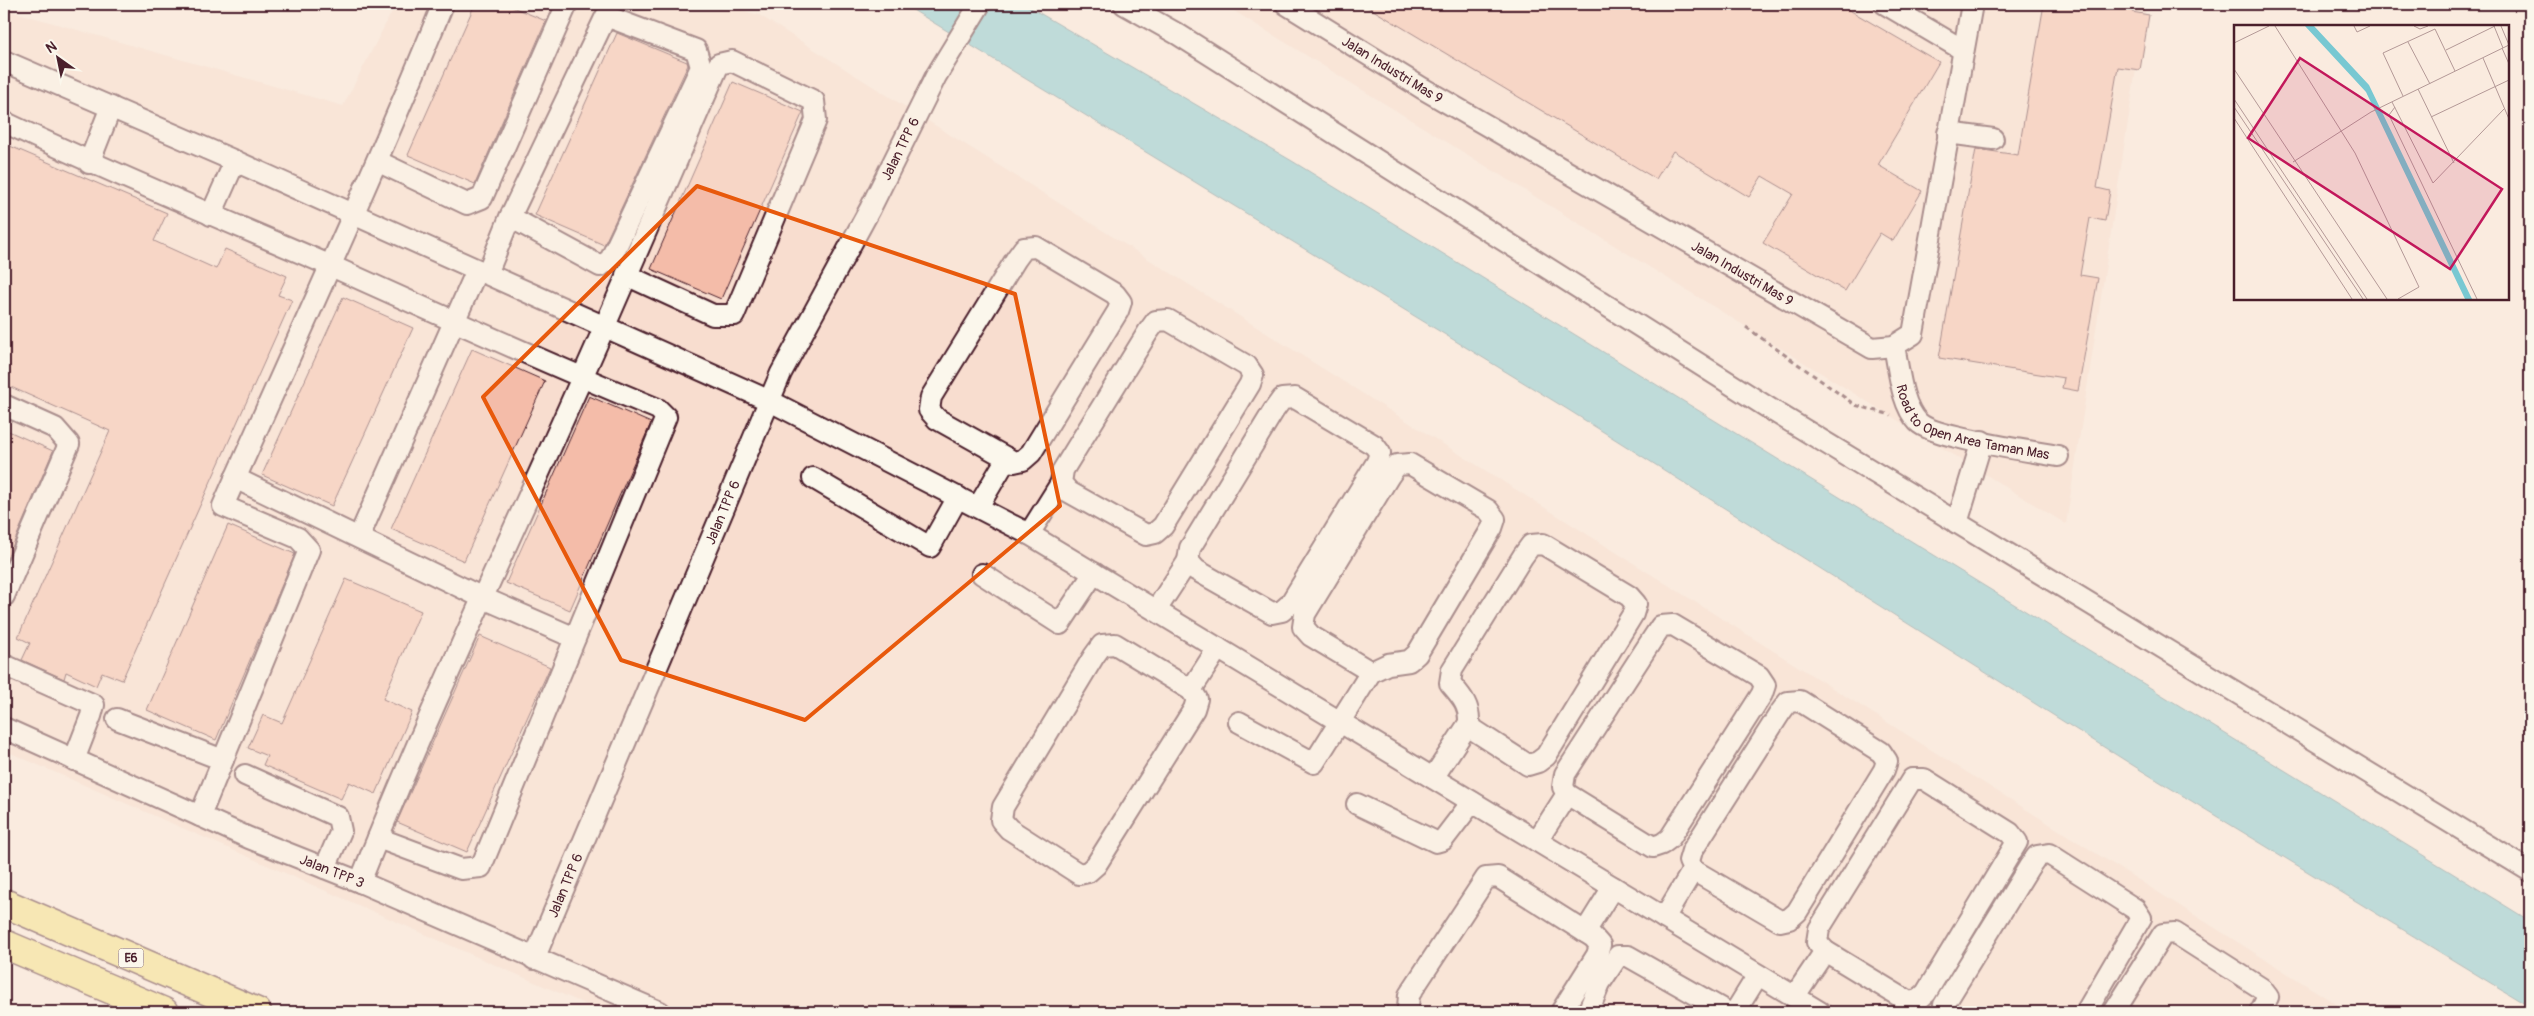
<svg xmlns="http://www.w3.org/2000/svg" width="2534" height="1016" font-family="Pangolin,sans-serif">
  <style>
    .built { fill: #f8ddcf }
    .water { fill: #78c8d2; stroke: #66848f }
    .building { fill: #f4bca9; stroke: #4a1f2b }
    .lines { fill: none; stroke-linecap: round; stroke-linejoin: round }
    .minor-casing { stroke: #4a1f2b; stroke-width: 24 }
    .highway-casing { stroke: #4a1f2b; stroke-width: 31 }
    .path { stroke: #4a1f2b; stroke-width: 3; stroke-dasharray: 5 4; stroke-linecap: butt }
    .minor { stroke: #fbf7ec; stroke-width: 20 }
    .highway { stroke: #f4e382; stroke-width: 28 }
    .marked { fill: none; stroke: #e8590c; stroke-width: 4; stroke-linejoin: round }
    .labels { text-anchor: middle; stroke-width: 4.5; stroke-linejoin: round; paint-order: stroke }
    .shield { fill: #fbf7ec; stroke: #7f6065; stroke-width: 1 }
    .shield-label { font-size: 12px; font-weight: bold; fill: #4a1f2b }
    .street-label { font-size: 14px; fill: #4a1f2b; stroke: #fbf7ec }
    .inset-road { fill: none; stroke: #b49997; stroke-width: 1 }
    .view { fill: #c2185b; fill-opacity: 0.15; stroke: #c2185b; stroke-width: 2.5 }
    .inset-edge { fill: none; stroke: #4a1f2b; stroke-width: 2.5 }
  </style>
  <rect width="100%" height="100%" fill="#faebdf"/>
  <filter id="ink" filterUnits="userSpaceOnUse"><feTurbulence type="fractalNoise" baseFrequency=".02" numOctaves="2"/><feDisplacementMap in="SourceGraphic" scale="10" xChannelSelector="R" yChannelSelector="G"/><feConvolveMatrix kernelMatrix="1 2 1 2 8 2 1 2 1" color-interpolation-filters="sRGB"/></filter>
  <g filter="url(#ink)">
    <path class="built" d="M396,4h322l41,11 1590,997h-1746l-599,-262v-741l339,97z
      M1223,4h923l-80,520z"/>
    <path class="water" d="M903,4h121l268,157 1204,739 34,21v86l-396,-241 -567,-357z"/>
    <path class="building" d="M475,4h30l41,17 -71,163 -67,-29z
      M1363,4h476l100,58 -61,103 44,26 -29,50 -13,-8 -35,58 -82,-48 30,-49 -31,-18 -13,21 -76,-46 -17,28z
      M2044,4h89l-1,8 17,3 -9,55 -22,-3 -21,121 13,3 -5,30 -15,-3 -10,57 18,3 -20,113 -16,-3 2,-10 -125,-20 37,-209 42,6z
      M617,33l70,29 1,3 -84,180 -69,-30z
      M733,82l70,30 -82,187 -70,-30z
      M10,146l157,67 -13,28 62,28 9,-20 62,27 -9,19 14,5 -170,380 -20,-8 -6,14 -30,-14 -2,7 -42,-19 8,-17 -12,-6 92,-206 -106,-47v-225z
      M343,297l70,31 -81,178 -70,-31z
      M472,349l73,32 -81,180 -73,-32z
      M589,396l62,27 -81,187 -64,-27z
      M4,429l49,22 -49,115z
      M228,525l67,29 -79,186 -69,-30z
      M346,579l75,32 -38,88 29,13 -36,82 -27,-12 -8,17 -78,-34 4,-9 -19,-8 15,-33 19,8z
      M480,636l70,31 -83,185 -70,-30z"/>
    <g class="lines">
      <g class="minor-casing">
        <g id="minor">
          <path d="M1124,4l55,31 596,377 755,459"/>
          <path id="s1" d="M1286,4l136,84 450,260 22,-2 19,-12 59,-330"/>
          <path d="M1885,4l78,46"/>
          <path d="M4,61l231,100 535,240 259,133 791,478"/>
          <path d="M4,122c107,51 216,96 325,143 109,49 218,99 329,144l8,8 -185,450 -20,2 -83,-31"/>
          <path d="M1948,133l45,6"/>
          <path d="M377,161l90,43 15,-6 85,-194"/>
          <path d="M89,163l22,-56"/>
          <path d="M211,215l24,-54"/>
          <path d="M1036,247l79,47 6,8 -3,9 -87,142 -8,7 -9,2 -77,-43 -8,-9 2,-13 85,-138 8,-11z"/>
          <path d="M487,274l23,-57 96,-201 90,34 5,17 -91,193 -10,6 -90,-49"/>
          <path d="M1168,320l79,46 6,9 -3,9 -87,142 -8,7 -9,2 -77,-43 -8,-9 2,-13 85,-138 8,-11z"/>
          <path id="s2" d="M1894,346c5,23 7,58 24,76 15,16 114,29 140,34"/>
          <path d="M1295,398l79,47 6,8 -3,9 -87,142 -8,7 -10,2 -76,-43 -8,-9 2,-13 84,-138 8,-11z"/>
          <path d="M4,405l51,23 14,16 -65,152"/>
          <path d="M1410,464l78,46 7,9 -3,9 -75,126 -8,7 -21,3 -17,8 -60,-36 -8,-9 2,-13 84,-138 8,-11z"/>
          <path d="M235,478l246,119 94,41"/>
          <path d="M813,478l117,69 28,-50"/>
          <path d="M978,507l29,-49"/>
          <path d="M1957,523l25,-82"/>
          <path d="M1029,534l32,-51"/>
          <path d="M359,537l118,-267"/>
          <path d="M1543,544l86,52 7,8 -3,10 -87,142 -8,6 -10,3 -54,-35 -5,-7c1,-18 -8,-27 -19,-40l2,-13 71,-114 8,-11z"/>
          <path d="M982,574l78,50 34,-51"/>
          <path d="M1156,610l32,-49"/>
          <path d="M1673,625l86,51 6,9 -3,9 -92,144 -8,6 -9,3 -86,-53 -4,-7 2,-13 88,-136 8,-12z"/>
          <path d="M1115,644l76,46 6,9 -3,10 -98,156 -8,7 -9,2 -70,-45 -8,-9 2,-13 91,-151 8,-11z"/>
          <path d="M4,665l90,40 -3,11 -17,44"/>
          <path d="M1191,690l27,-42"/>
          <path d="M1800,701l81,51 6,9 -3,9 -87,142 -8,7 -9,2 -87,-51 -4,-9 3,-10 88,-138 8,-11z"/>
          <path d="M117,719l106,41"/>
          <path d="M1239,722l75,41 57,-91"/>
          <path id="s3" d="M4,728l245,110 111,44 300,130"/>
          <path d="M245,775l93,42 3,14 -16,37"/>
          <path d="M1433,778l36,-55"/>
          <path d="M1912,779h12l86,54 7,9 -91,151 -8,7 -9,2 -84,-51 -8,-9 2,-13z"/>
          <path d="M1357,804l79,38 7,-2 29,-38"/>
          <path d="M200,816l109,-266 -11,-12 -75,-32c74,-167 151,-333 220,-502"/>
          <path d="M1537,841l30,-47"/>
          <path d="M360,882c75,-188 163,-369 244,-554 39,-88 77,-176 115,-264l13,-3 82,40 2,19 -82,195h-21l-87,-40"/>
          <path d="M1664,918l29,-48"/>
          <path d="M1585,932l28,-45"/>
          <path id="s4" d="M534,959l247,-586 89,-164 66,-133 44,-72"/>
          <path d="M1794,997l31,-46"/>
          <path d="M1411,1012l-3,-4 1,-13 77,-117 12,-1 95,60 7,8 -3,10 -36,57"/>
          <path d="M1588,1012l12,-29 18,-27h10l99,56"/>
          <path d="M1735,1012l23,-37"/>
          <path d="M1943,1012l1,-7 85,-138 8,-11 12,-2 86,55 6,9 -55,94"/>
          <path d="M2114,1012l49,-78 12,-1 86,55 7,9 -8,15"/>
        </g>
      </g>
      <g class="highway-casing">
        <path id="highway" d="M4,903l253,109
          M4,944l160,68"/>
      </g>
      <path class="path" d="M1746,327l109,78 36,10"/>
      <use href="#minor" class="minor"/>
      <use href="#highway" class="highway"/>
    </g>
  </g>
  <path d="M0 0H2534V1016H0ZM697,186l318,108 45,212 -255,214 -184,-60 -138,-263z" fill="#faebdf" fill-opacity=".55" fill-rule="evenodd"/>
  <path class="marked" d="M697,186l318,108 45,212 -255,214 -184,-60 -138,-263z"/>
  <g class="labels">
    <rect class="shield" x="118.5" y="948.5" width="25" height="19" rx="4"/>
    <g class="shield-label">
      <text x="131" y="962">E6</text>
    </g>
    <g class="street-label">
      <text dy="5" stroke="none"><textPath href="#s1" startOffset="125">Jalan Industri Mas 9</textPath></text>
      <text dy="5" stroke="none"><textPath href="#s4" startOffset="890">Jalan TPP 6</textPath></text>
      <text dy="5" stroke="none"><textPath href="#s1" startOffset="530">Jalan Industri Mas 9</textPath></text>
      <text dy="5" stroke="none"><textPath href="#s2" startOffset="128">Road to Open Area Taman Mas</textPath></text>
      <text dy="5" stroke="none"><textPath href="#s4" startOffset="485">Jalan TPP 6</textPath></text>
      <text dy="5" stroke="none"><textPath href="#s3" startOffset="358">Jalan TPP 3</textPath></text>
      <text dy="5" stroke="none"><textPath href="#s4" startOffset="80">Jalan TPP 6</textPath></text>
    </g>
  </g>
  <g transform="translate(2234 25)">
    <rect width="275" height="275" fill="#faebdf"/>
    <path d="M71,1h9l55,59 103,214h-7l-99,-207z" fill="#78c8d2"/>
    <path class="inset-road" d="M41,1l80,127 64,134 -21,12M120,1l3,6 13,-6M180,1l6,3 8,-3M260,1l9,22M267,1l8,19M174,17l22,42M0,18l35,-17M268,23l7,16M212,25l49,-24M249,33l26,61M0,44l153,230M184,64l36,74M169,71l-20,-43 52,-24 20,42M0,74l133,200M158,77l41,81 71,-74M0,82l129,192M161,82l-6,8 88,184M197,92l78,-37M0,93l118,181M59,137l78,-50 138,-67"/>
    <path class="view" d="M66,33l202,131 -52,80 -202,-131z"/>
    <rect width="275" height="275" class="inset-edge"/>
  </g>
  <rect width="2534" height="1016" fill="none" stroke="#fbf7ec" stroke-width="20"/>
  <rect x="10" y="10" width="2514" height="996" fill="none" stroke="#4a1f2b" stroke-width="2" filter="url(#ink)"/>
  <g transform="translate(58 58) rotate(327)" stroke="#fbf7ec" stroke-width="4" paint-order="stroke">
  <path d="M0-4L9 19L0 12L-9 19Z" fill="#4a1f2b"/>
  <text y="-8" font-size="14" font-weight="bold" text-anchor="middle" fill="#4a1f2b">N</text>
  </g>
</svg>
